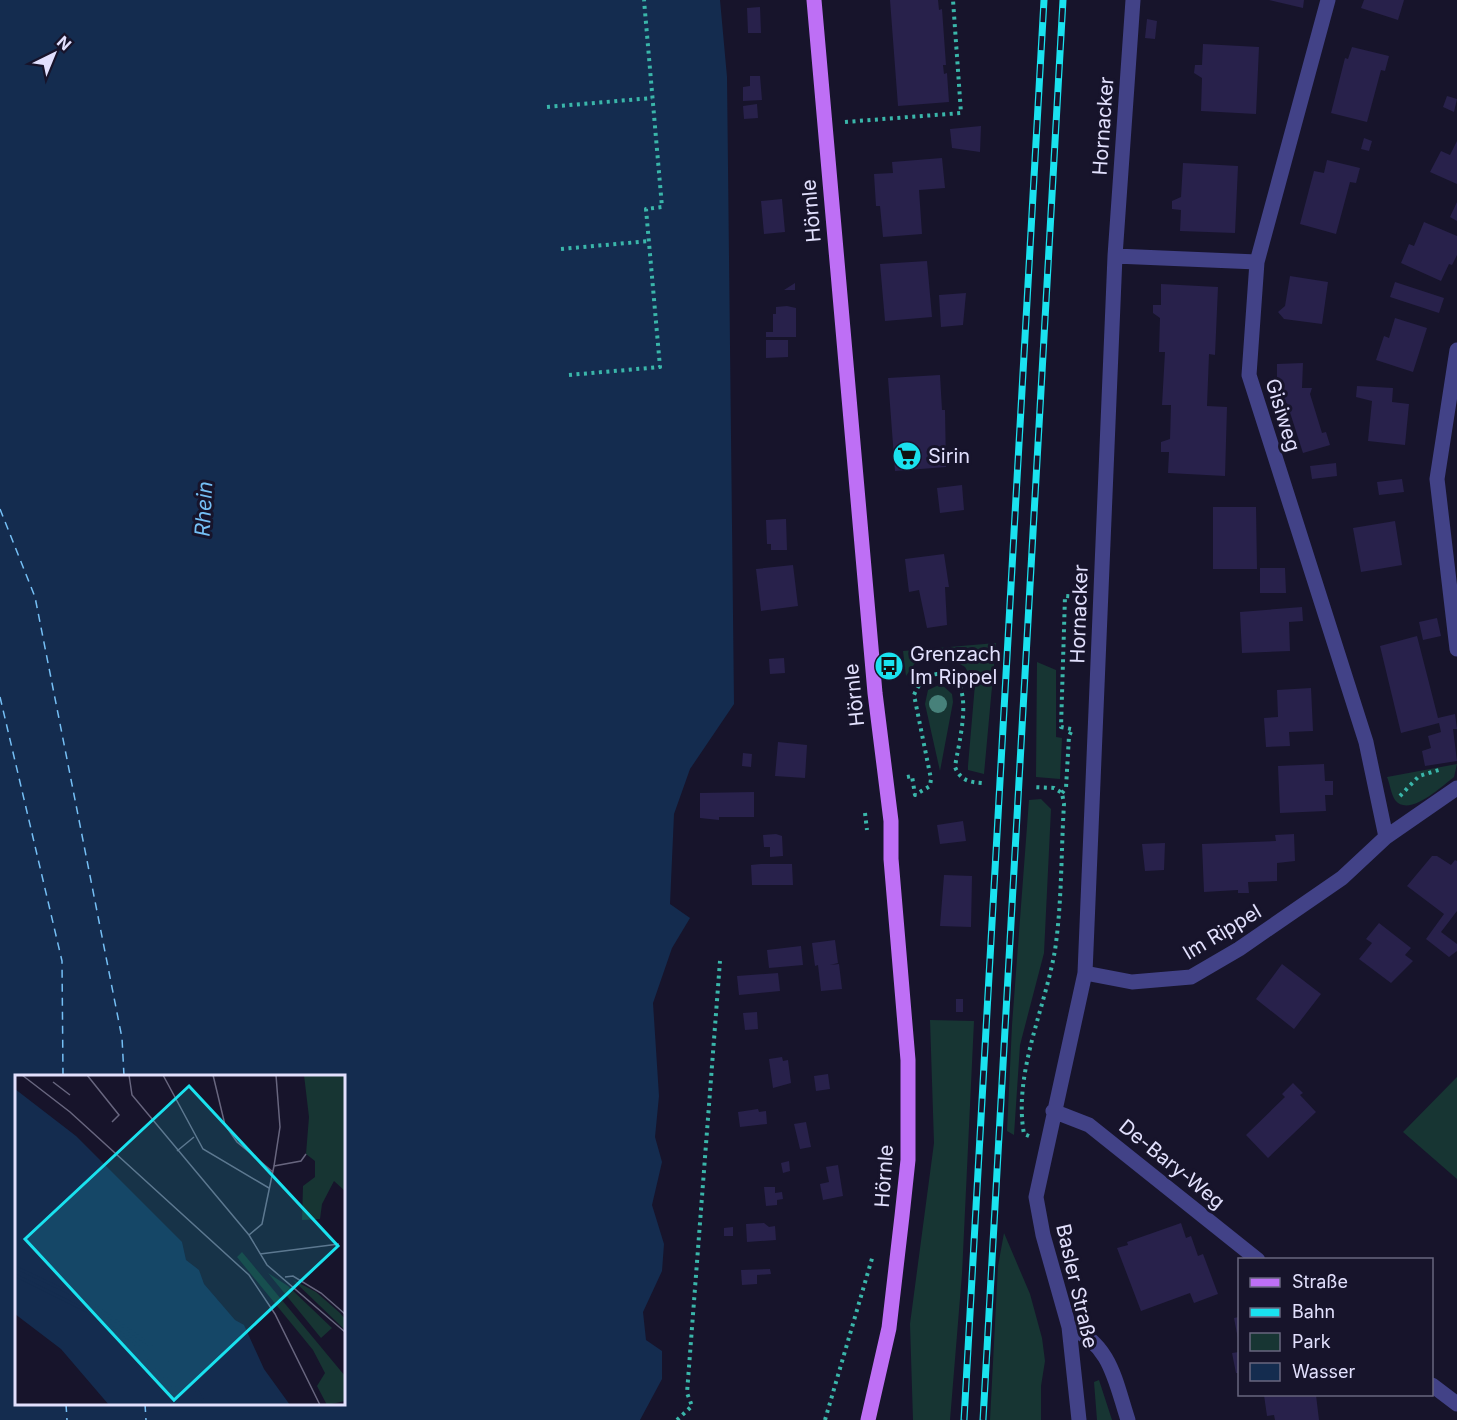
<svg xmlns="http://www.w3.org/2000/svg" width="1457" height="1420" font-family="Inter,sans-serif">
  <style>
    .green { fill: #173533 }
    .water { fill: #142c4f; fill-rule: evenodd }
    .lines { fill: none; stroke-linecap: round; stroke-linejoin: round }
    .ferry { stroke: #75bff5; stroke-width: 1.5; stroke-dasharray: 8 6; stroke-linecap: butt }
    .building { fill: #28214b }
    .path { stroke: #3ab6aa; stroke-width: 4; stroke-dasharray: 3 4.5; stroke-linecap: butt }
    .street { stroke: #424287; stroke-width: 15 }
    .primary { stroke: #be6ff5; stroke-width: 15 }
    .rail-casing { stroke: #1ae2ef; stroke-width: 7 }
    .rail { stroke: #17142b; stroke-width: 4.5; stroke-dasharray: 14; stroke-linecap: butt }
    .tree { fill: #47817a }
    .labels { text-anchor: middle; stroke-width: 6; stroke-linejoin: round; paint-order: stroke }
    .street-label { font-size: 20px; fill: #e2e0fd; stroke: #17142b }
    .poi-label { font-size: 20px; fill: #e2e0fd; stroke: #17142b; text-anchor: start }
    .water-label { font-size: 21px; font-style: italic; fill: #75bff5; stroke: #17142b }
    .inset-river { fill: none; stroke: #142c4f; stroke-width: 3 }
    .inset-road { fill: none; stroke: #68667f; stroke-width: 1.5 }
    .view { fill: #1ae2ef; fill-opacity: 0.15; stroke: #1ae2ef; stroke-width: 3 }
    .inset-edge { fill: none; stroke: #e2e0fd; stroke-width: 3 }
  </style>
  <rect width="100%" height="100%" fill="#17142b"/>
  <path class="green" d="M996,643l-12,131 -16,-4v-4l7,-82 -10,-17 -20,-12 -28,5 -11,16 -3,-25z
    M1037,662l19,8v67l6,1 -2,41 -24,-2z
    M941,684l11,10 1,8 -13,69 -15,-67 3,-14z
    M1457,764l-3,13c-12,9 -45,41 -59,23 -4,-6 -5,-16 -8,-23z
    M1041,799l10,10 -7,144 -24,92 -6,90 -7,-4 5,-106 17,-225z
    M930,1020l44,1 -12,253 -12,146h-37l-3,-96 24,-181z
    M1457,1077v102l-54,-47z
    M1004,1233l26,61 12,44 3,23 -4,25v34h-51l8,-154z
    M1099,1380l13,40h-15l-3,-38z"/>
  <path class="water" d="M0,0h720l7,77 7,627 -44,65 -16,45 -4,90 20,14 -18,30 -19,55 6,93 -4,41 7,25 -10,43 12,39 -2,27 -19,41 3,28 16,11v28l-22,41h-640zM16,1076h328v328h-328z"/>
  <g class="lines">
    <path class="ferry" d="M0,509l35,88 87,441 2,38
      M0,697l62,264 1,115
      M66,1404l1,16
      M145,1404l1,16"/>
  </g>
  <path class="building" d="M890,0h48l1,10 3,-1 4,56h-3l1,9 3,-1 2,29 -51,4z
    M1269,0h35l-1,8z
    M1364,0h40l-6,20 -37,-12z
    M760,7l1,26h-13l-1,-25z
    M1147,19l10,2 -2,18 -10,-1z
    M1203,44l56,3 -3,67 -55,-3 1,-33 -8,-5 1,-8h7z
    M1352,47l37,9 -4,15 -4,-1 -14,52 -36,-9 14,-55 3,1z
    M750,76h10l2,24 -19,1v-14l7,-1z
    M1447,96l10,3 -3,13 -11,-5z
    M757,104l1,14 -14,1 -1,-13z
    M981,126l-1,26 -28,-4 -2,-19z
    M1364,138l8,3 -3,10 -8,-2z
    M1457,141v43l-27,-12 11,-21 9,4z
    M942,158l3,30 -26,2 3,44 -39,3 -3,-31h-4l-2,-32 19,-1 -1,-11z
    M1327,160l33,8 -4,15 -6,-1 -14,52 -36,-10 14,-53 10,2z
    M1183,163l55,3 -3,67 -55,-2 1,-21 -9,-1v-8l9,-4z
    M782,199l3,33 -21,2 -3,-33z
    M1457,202v19l-7,-4z
    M1424,222l33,14v19l-5,10 -3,-1 -8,17 -40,-18 8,-19 5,2z
    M927,261l5,56 -47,4 -5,-57z
    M1290,276l38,6 -6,42 -38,-5 -6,-7 7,-6z
    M1395,282l49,16 -5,15 -49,-16z
    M795,283v7h-11z
    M1161,284l57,3 -3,68 -6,-1 -2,52 20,1 -2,69 -57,-3 1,-21h-8v-10l9,-3 1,-34h-9l3,-53h-6l1,-34 -7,-5v-8h8z
    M966,293l-3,32 -22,2 -2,-32z
    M787,306l9,2v29h-30v-5h7v-18h3v-7z
    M1395,318l32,10 -14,44 -37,-12 8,-24 5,2z
    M766,340h22v17l-22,1z
    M1303,363l-1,25h10l-2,6 12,39 4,-1 4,13 -27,8 -16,-50 -7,2 -3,-11v-30z
    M940,375l2,35h3l1,57 -51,4 -7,-93z
    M1357,386l36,2 -1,14 17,2 -4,41 -37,-4 4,-40 -16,-4z
    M1336,463l1,13 -25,3 -2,-13z
    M1402,479l2,13 -25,3 -2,-13z
    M962,485l2,25 -24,3 -3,-25z
    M1213,507h43l1,62h-44z
    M786,519l1,31h-16v-6h-4l-1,-24z
    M1395,521l7,44 -41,7 -8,-44z
    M944,554l5,33h-4l2,38 -20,3 -8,-38 -10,2 -4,-33z
    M793,565l5,41 -37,5 -5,-42z
    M1260,568h25l1,25h-26z
    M1302,607l1,14 -14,1 1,29 -48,2 -2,-41z
    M1437,618l4,18 -18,4 -4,-18z
    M1417,636l21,82 17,-4 2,15h-4l4,32 -32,5 -3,-15 9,-3 -3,-12 13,-4 -2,-9 -38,10 -21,-87z
    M784,658l1,15 -15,1 -1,-15z
    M1311,688l2,43 -24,1 1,14 -24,1 -2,-29 14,-1 -1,-27z
    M778,742l29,3 -2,33 -30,-2z
    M743,753l9,1 -1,13 -9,-1z
    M1324,764l1,17h8v14h-8l1,16 -46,2 -2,-47z
    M754,792v25h-35v3l-19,-2v-25z
    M963,821l3,20 -26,3 -3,-19z
    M776,834l6,2 1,20 -13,1v-10h-6l-1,-12z
    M1294,834l1,27 -18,2v18l-29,1 1,11h-11v-3l-34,2 -2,-48 74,-3 -1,-6z
    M1165,843l-1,27 -19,1 -3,-27z
    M1432,856h5l14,9 4,-5 2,1v50l-16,21 16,12v7l-8,6 -23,-18 18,-25 -37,-28z
    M761,864h31l1,21h-41l-1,-20z
    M944,875l28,1 -1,51 -31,-1z
    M1379,923l32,25 -6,7 8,6 -22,22 -32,-24 13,-16 -6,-4z
    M835,940l3,23 -8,2 9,-1 3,25 -21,2 -3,-26 -3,1 -3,-23z
    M801,946l2,19 -34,3 -2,-18z
    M1282,964l39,30 -27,35 -38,-30z
    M778,973l2,18 -41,4 -2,-19z
    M956,999h7v13h-7z
    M757,1012l1,17 -13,1 -2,-17z
    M782,1057l1,4 5,-1 3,23 -18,5 -4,-29z
    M828,1074l2,15 -14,2 -2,-15z
    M1293,1083l10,10 -3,2 16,17 -48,46 -22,-23 39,-38 -3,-3z
    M758,1109l1,3 7,-1 1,13 -27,3 -2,-15z
    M806,1122l5,25 -11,2 -6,-25z
    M789,1161l1,10 -7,2 -2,-10z
    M838,1165l5,31 -20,4 -3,-16 9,-2 -3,-15z
    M764,1187h11v6l7,-1 1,7 -6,1v5l-11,1z
    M764,1223l5,4 6,-1 1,14 -29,2 -1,-18z
    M1181,1223l5,15 5,-2 7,20 5,-2 15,40 -24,9 -4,-10 -49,18 -24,-63 11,-3 -1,-3z
    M733,1227v9h-9v-8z
    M770,1269l1,5 -14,1v9l-15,1 -1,-15z
    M1239,1317v22h-1l-4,-21z
    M1239,1352v21h-3l-4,-20z
    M1264,1395h52l3,25h-44l-1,-5 -7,1z"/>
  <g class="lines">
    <path class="path" d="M547,107l105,-9
      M845,122l116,-9 -8,-113
      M561,249l88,-8
      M569,375l91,-8 -14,-158 16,-2 -18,-207
      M1071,729l-10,-2 4,-131 14,1
      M907,777l5,-1 3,19 15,-9 1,-7 -17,-84c4,-10 11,-20 23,-21 43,-4 21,70 18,93 6,14 14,15 28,16
      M1062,793l4,-5 3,-52 4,-8
      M1400,796l19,-20 23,-7
      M865,813l2,17
      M1029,1136l-5,-2c-11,-60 21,-125 31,-184 7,-47 6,-98 9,-146l-2,-11 -8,-5 -21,-1
      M677,1420l15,-14 -5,-13 33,-432
      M825,1420l48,-165"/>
    <path class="street" d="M1328,0l-71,262 -8,113 117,367 20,95
      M1115,256l142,6
      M1457,350l-20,129 20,170
      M1085,973l47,9 59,-5 48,-28 103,-71 44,-41 71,-49
      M1053,1111l36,14 169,135
      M1069,1327c42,17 46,54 59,93
      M1432,1385l25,19
      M1079,1420l-10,-93 -26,-92 -7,-38 49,-224 30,-717 18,-256"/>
    <path class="primary" d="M814,0l61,693 16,128v38l17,201v100l-6,56 -13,112 -21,92"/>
    <g class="rail-casing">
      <path id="rail" d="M964,1420l80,-1420
        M983,1420l80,-1420"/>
    </g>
    <use href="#rail" class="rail"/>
  </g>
  <circle class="tree" cx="938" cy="704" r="9"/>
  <defs>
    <g id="supermarket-disc" transform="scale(1.5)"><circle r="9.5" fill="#1ae2ef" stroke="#17142b"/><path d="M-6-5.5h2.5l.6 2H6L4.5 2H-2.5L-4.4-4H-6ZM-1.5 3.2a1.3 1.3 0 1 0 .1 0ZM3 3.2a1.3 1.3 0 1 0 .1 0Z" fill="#111"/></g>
    <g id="bus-disc" transform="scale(1.5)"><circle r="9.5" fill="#1ae2ef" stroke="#17142b"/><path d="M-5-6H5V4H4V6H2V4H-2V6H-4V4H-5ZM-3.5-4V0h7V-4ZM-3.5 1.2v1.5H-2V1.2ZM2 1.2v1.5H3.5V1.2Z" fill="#111"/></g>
  </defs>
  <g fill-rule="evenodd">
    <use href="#supermarket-disc" x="907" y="456"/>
    <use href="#bus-disc" x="889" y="666"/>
  </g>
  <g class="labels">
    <g class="street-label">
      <text transform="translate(1103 126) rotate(-86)" y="7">Hornacker</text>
      <text transform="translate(811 211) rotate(-95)" y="7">Hörnle</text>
      <text transform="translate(1283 415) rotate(73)" y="7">Gisiweg</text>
      <text transform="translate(1079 614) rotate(-88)" y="7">Hornacker</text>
      <text transform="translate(854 695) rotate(-96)" y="7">Hörnle</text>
      <text transform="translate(1222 932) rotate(-31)" y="7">Im Rippel</text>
      <text transform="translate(1172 1164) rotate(39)" y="7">De-Bary-Weg</text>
      <text transform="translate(884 1176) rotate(-86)" y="7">Hörnle</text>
      <text transform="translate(1077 1286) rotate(77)" y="7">Basler Straße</text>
    </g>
    <g class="poi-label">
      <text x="928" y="463">Sirin</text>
      <text x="910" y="661">Grenzach<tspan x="910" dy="23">Im Rippel</tspan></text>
    </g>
    <g class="water-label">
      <text transform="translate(204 509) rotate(-87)" y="7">Rhein</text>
    </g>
  </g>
  <g transform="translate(15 1075)">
    <rect width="330" height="330" fill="#17142b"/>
    <path d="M289,0h41v116l-11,-10 -12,23 -2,15 -18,1 1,-34 12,-9v-16l-9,-7 3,-37zM227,177l103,124v25l-18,4 -10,-19 8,-13 -12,-23 -76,-93zM253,198l20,13 44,42 -11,10zM278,205l23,12 24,21 5,6v11z" fill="#173533"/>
    <path d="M0,14l61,47 106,106 4,18 13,10 5,14 31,36 9,5 20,44 26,36h-181l-48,-56 -46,-35z" fill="#142c4f"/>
    <path class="inset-river" d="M0,192l76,36 57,41 49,47 9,14M0,200l72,36 46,30 57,64"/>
    <path class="inset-road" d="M7,0l48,37 179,163 26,39 45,91M72,0l32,40 -7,7M114,0l3,20 117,140 18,30 78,67M148,0l40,74 66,39M198,0l12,50 12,17 36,30M38,7l17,13M162,76l17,-14M259,91l27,-5 5,-7M234,160l13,-11 12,-58 6,-39 -4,-52M245,179l79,-10M270,202l8,-1 28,17 24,21"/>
    <path class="view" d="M174,11l149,160 -164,154 -149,-161z"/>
    <rect width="330" height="330" class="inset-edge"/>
  </g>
  <rect x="1238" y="1258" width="195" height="138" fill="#17142b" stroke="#68667f" stroke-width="1.5"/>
  <rect x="1250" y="1278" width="30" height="9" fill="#be6ff5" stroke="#68667f" stroke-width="1.5"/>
  <text x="1292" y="1288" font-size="18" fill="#e2e0fd">Straße</text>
  <rect x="1250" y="1308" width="30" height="9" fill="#1ae2ef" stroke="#68667f" stroke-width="1.5"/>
  <text x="1292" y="1318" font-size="18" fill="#e2e0fd">Bahn</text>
  <rect x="1250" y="1333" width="30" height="18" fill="#173533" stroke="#68667f" stroke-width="1.5"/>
  <text x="1292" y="1348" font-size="18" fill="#e2e0fd">Park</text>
  <rect x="1250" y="1363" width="30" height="18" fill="#142c4f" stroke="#68667f" stroke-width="1.5"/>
  <text x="1292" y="1378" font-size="18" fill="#e2e0fd">Wasser</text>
  <g transform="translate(54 54) rotate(43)" stroke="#17142b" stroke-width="4.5" paint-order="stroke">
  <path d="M0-4.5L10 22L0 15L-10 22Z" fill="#e2e0fd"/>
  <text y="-9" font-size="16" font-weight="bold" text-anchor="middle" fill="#e2e0fd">N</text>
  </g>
</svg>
